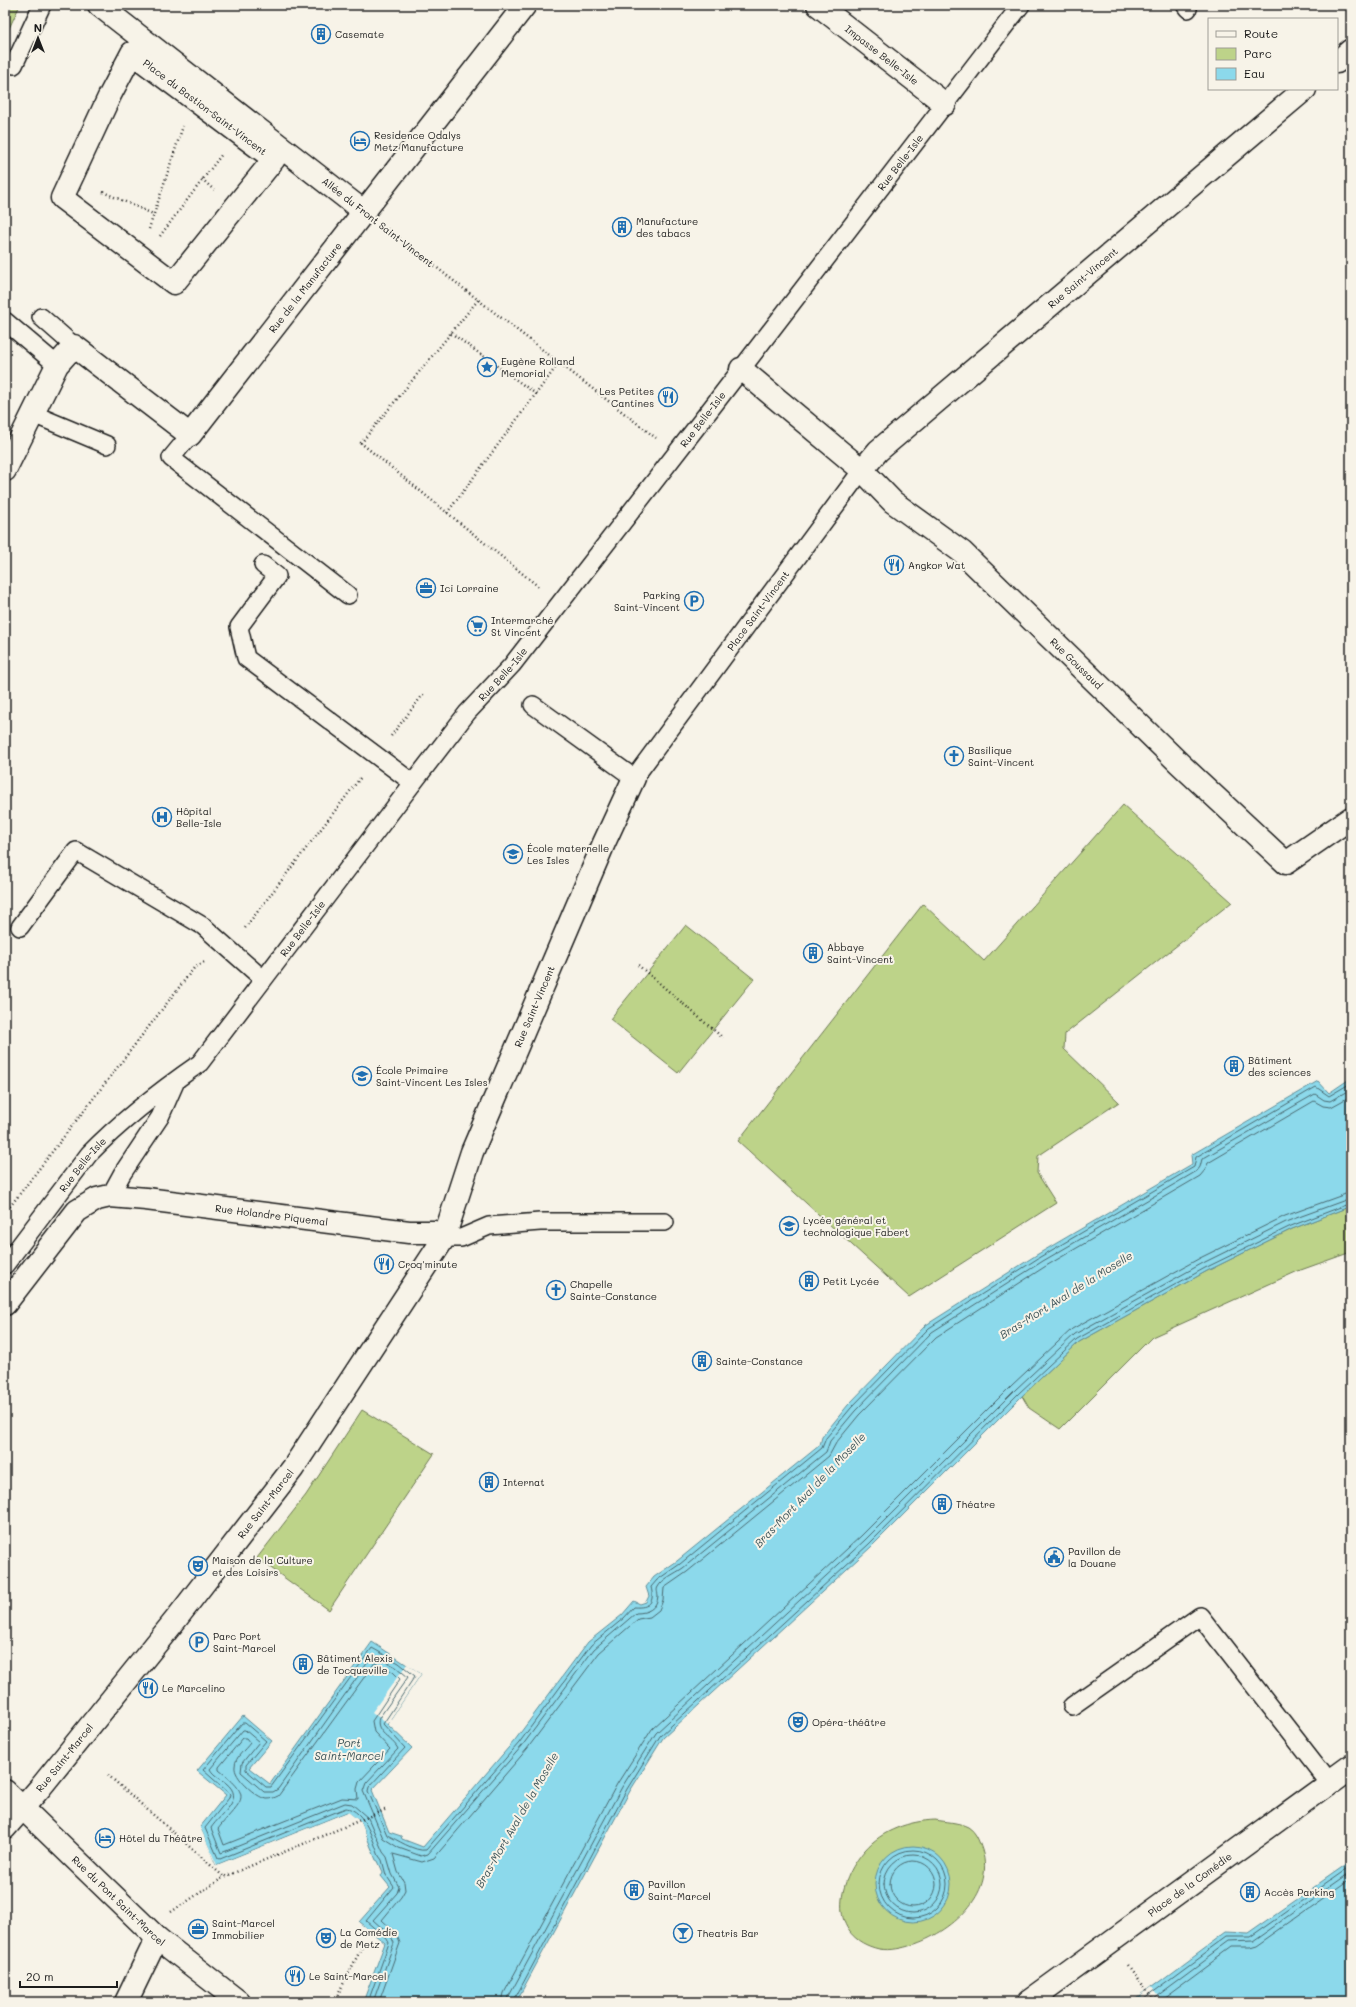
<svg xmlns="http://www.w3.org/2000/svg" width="1356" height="2007" font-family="Mali,sans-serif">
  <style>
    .green { fill: #bdd389; stroke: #6c7852 }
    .water { fill: #8cd9eb; stroke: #5f8d98 }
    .pier { fill: #f7f3e8 }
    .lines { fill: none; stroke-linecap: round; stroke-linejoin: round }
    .shore { stroke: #49686f; stroke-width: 1 }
    .lane-casing { stroke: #1c1c1c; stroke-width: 20 }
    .street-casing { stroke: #1c1c1c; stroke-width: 25 }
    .secondary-casing { stroke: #1c1c1c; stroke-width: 25 }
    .path { stroke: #1c1c1c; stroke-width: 2.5; stroke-dasharray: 1 3; stroke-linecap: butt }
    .lane { stroke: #f7f3e8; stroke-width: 17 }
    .street { stroke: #f7f3e8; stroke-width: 22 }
    .secondary { stroke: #f7f3e8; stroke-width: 22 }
    .labels { text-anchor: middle; stroke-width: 4; stroke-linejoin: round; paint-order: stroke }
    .poi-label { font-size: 10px; fill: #1c1c1c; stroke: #f7f3e8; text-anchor: start }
    .street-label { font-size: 10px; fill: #1c1c1c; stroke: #f7f3e8 }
    .water-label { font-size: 11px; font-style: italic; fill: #3e555a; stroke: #f7f3e8 }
  </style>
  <rect width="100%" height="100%" fill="#f7f3e8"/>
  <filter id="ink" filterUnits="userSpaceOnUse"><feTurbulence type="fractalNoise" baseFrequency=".025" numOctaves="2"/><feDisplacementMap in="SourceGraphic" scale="8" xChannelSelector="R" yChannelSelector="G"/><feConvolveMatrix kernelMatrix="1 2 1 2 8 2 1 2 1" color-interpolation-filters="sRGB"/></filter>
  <g filter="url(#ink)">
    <path class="green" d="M5,5h15l-15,32z
      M1123,805l109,97 -167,132 -1,15 55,53 -81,54 -1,17 19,30 -147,94 -171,-156 185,-237 61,57z
      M686,925l68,54 -76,94 -68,-54z
      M1351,1206v46l-53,19 -146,66 -92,92 -31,-21 -7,-12 57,-54 128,-71 85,-42z
      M362,1410l72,44 -105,156 -72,-52 49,-63z
      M935,1820c11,2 23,2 33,7 8,5 11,14 14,23 14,45 -32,83 -70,95 -9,3 -22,6 -33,4 -52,-12 -43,-66 -14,-99 17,-20 45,-29 70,-30z"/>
    <path class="water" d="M1351,1078v128l-59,23 -85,42 -128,71 -57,54 -151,151 -208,191 -33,53 -114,211h-153l22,-59 -26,-21 31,-35 -9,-11 2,-4 -5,-11 -2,-1 -15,-38 -14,-10 -131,53 -16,-38 26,-32 -29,-24 46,-55 29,25 -23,27 21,16 102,-142 49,32 -34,50 25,24 -40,42 17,42 12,4 1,3 21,8 92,-107 73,-98 34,-27 12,-14 6,3 6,-2 3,-6 -3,-9 8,-10 23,-16 143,-116 2,-8 26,-32 78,-80 112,-71 154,-90 -1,-9 127,-74 11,12z
      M875 1884a38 38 0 1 1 76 0a38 38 0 1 1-76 0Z
      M1351,1861v141h-218l94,-70 21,1z"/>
    <path class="pier" d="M407,1664l14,10 -34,50 -15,-12z
      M348,1812l13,10 6,16 -2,1 -6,-16 -12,-9 -130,53 -19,-40h2l17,38z
      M1152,1988l10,14h-17l-4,-6z"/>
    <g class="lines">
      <path class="shore" d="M375,1663l18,9 7,7 -28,42 2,11 16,17 -31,33 -2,7 1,10 -16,-1 -118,47 -6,-16c23,-30 37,-30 1,-59v-3l24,-29h3l4,5c-5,7 -15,14 -15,23 -2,11 21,31 31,33 5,0 8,-1 12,-3z
        M879 1884a34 34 0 1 1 68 0a34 34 0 1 1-68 0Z
        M884 1884a29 29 0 1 1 58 0a29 29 0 1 1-58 0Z
        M890 1884a23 23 0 1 1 46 0a23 23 0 1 1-46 0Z
        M368,2002l21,-59 -2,-4 -21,-18 28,-34 -8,-12 -4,-15 -3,-4c-6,-15 -14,-46 -33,-48l-126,51 -2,-1 -13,-30 24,-30 1,-4 -27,-24 39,-47h3l21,18 -20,24v5l20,17h5l101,-139 27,15 16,13 -32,48 22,24 -36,39 -1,4 19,44c9,4 28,17 39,15l93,-107 72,-98 33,-27 10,-11c15,1 21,-4 17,-20l6,-7 23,-16 142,-116 4,-10 25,-30 78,-80 111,-71 154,-90 2,-10 120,-70 13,9 22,-13
        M373,2002l21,-59 -3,-7 -18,-16 24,-27 2,-6 -7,-13 -5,-17 -4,-5 -15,-34 -16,-14 -7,-1 -124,50 -10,-25c10,-15 35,-29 15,-45 -5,-4 -13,-8 -16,-14l33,-39h2l14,12 -17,21 -1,9 23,20h9l5,-3 95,-134 23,12 12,10 -29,41c-5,14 14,20 19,31l-32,34 -3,8 20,47 16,10 22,8 7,-2 94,-108 72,-97 42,-36c11,0 21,-4 22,-17 0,-3 -2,-6 0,-9 4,-8 18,-14 25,-19l143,-116 4,-11 25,-30 77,-79 111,-71 154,-90 3,-4 2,-8 113,-65 9,6 6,1 21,-12
        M379,2002l21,-59 -4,-10 -14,-13 19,-23 4,-7 -1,-8 -6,-10 -5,-18 29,8 12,-4 93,-109 72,-96 39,-34 12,-2 9,-7 4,-10 1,-12 23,-16 142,-116 7,-13 23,-28 77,-78 110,-71 154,-90 5,-6 3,-7 106,-62 9,5 8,1 20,-11
        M502,2002l2,-9 113,-209 35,-55 209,-193 151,-151 60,-56 128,-71 85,-42 66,-24
        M508,2002l1,-6 113,-209 34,-54 209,-193 151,-151 59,-55 128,-71 85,-42 63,-23
        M513,2002l114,-213 33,-53 209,-192 150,-151 58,-54 128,-71 86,-42 60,-23
        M1140,2002l88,-65h22l101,-71
        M1149,2002l81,-60 23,-1 98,-69
        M1159,2002l73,-54h17l7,-2 95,-67"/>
      <g class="lane-casing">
        <g id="lane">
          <path d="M1185,5l3,4"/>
          <path d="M14,65l28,-60"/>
          <path d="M41,317l33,29"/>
          <path d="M5,321l52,44"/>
          <path d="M33,414l74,31"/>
          <path d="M190,435l-19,23 177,137"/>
          <path d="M263,565l14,11 -38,51 7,31 167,125"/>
          <path id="s1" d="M533,705l101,73 228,-308"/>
          <path d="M20,927l56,-76 127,75 60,53"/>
          <path d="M110,1196l12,-22 38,-57 15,-34"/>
          <path d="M444,1238h17l28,-12 51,-4h125"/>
          <path id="s2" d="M5,1265l84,-111c33,-34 72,-64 111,-91l213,-280 54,-70 45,-48 204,-263 305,-397"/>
          <path d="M1072,1706l128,-90 129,166"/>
        </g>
      </g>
      <g class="street-casing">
        <g id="street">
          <path d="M99,5l264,206"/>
          <path id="s3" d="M818,5l127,99"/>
          <path d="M132,53l142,106 -100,124 -112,-85 48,-103z"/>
          <path d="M1337,62l14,-12"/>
          <path id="s4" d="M741,369l121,101 31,32 69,50 217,211 107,100 65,-45"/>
          <path id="s5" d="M5,470l52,-105 17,-19 116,89 335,-430"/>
          <path id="s6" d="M862,470l16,-19 427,-362"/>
          <path id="s7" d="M5,1304l72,-93 20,-12 13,-3 36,3 263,33h26l9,6"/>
          <path id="s8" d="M5,1828l35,-40 137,-170 116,-150 151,-230 28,-86 132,-309 30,-65"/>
          <path d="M126,2002l31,-64"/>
        </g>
      </g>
      <g class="secondary-casing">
        <g id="secondary">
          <path id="s9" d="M5,1791l152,147 82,64"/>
          <path id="s10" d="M1028,2002l323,-235"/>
        </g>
      </g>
      <path class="path" d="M202,179l12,11
        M103,192l50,22
        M149,229l34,-103
        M387,229l269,209
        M160,236l62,-82
        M478,300l-117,143 178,144
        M451,333l85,61
        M447,513l112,-150
        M391,736l34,-44
        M245,928l116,-151
        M638,965l85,73
        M5,1213l189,-245 10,-6
        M108,1775l116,102 163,-68
        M171,1912l53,-35
        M1128,1965l26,37
        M334,2002l28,-55
        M678,2002l2,-1"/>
      <use href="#lane" class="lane"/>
      <use href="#street" class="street"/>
      <use href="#secondary" class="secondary"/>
    </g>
  </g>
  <defs>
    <g id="building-ring" transform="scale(1)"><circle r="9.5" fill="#f7f3e8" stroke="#1f6fb2" stroke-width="1.5"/><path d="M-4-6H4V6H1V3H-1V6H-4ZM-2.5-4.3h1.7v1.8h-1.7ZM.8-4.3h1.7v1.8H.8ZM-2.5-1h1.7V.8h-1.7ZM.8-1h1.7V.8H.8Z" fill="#1f6fb2"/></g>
    <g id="hotel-ring" transform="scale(1)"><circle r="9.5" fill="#f7f3e8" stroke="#1f6fb2" stroke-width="1.5"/><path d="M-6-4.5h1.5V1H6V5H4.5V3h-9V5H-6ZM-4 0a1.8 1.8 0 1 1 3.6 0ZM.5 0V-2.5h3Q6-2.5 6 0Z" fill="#1f6fb2"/></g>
    <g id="sight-ring" transform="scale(1)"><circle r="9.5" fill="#f7f3e8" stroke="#1f6fb2" stroke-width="1.5"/><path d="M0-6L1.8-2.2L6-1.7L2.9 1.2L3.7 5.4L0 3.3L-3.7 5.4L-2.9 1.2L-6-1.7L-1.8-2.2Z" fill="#1f6fb2"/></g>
    <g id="restaurant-ring" transform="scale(1)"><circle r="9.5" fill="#f7f3e8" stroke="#1f6fb2" stroke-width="1.5"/><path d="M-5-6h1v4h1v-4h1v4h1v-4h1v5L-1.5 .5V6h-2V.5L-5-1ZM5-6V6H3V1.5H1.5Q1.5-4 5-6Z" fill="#1f6fb2"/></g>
    <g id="office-ring" transform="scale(1)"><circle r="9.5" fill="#f7f3e8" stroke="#1f6fb2" stroke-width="1.5"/><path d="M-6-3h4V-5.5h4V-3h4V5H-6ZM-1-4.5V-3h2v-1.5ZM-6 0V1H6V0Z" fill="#1f6fb2"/></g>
    <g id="parking-ring" transform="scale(1)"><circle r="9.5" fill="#f7f3e8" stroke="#1f6fb2" stroke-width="1.5"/><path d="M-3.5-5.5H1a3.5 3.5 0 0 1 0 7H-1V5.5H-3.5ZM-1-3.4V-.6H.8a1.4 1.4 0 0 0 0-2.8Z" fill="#1f6fb2"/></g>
    <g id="supermarket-ring" transform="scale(1)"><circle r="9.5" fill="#f7f3e8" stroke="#1f6fb2" stroke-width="1.5"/><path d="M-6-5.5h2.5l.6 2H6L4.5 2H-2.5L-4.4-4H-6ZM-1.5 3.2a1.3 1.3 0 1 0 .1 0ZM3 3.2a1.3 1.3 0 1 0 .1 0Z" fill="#1f6fb2"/></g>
    <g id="church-ring" transform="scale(1)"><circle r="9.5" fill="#f7f3e8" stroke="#1f6fb2" stroke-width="1.5"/><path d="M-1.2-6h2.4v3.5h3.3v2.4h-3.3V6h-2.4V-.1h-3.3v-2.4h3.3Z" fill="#1f6fb2"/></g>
    <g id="hospital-ring" transform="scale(1)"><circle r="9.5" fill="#f7f3e8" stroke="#1f6fb2" stroke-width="1.5"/><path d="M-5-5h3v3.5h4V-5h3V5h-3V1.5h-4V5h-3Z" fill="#1f6fb2"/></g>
    <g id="school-ring" transform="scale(1)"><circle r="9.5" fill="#f7f3e8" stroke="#1f6fb2" stroke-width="1.5"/><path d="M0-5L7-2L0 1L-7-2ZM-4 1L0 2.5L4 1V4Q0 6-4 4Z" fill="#1f6fb2"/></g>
    <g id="civic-ring" transform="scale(1)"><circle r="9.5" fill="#f7f3e8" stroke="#1f6fb2" stroke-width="1.5"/><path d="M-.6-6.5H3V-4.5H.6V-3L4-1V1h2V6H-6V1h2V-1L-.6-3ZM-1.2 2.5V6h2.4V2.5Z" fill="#1f6fb2"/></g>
    <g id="theatre-ring" transform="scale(1)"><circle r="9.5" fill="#f7f3e8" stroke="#1f6fb2" stroke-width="1.5"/><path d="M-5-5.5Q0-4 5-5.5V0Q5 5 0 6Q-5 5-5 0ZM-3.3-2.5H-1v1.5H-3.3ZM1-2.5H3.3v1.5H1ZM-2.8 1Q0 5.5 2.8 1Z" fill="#1f6fb2"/></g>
    <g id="bar-ring" transform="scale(1)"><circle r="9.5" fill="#f7f3e8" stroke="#1f6fb2" stroke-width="1.5"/><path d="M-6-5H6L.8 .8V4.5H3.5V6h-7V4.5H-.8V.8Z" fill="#1f6fb2"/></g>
  </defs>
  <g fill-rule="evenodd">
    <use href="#building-ring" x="321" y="34"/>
    <use href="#hotel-ring" x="360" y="141"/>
    <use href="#building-ring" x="622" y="227"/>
    <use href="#sight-ring" x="487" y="367"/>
    <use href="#restaurant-ring" x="668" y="397"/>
    <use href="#restaurant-ring" x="894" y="565"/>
    <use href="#office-ring" x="426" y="588"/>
    <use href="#parking-ring" x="694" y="601"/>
    <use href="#supermarket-ring" x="477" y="626"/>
    <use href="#church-ring" x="954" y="756"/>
    <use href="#hospital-ring" x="162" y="817"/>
    <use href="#school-ring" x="513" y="854"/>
    <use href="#building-ring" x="813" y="953"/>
    <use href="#building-ring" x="1234" y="1066"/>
    <use href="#school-ring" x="362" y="1076"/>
    <use href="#school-ring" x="789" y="1226"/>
    <use href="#restaurant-ring" x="384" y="1264"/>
    <use href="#building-ring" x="809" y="1281"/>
    <use href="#church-ring" x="556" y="1290"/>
    <use href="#building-ring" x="702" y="1361"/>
    <use href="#building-ring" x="489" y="1482"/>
    <use href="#building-ring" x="942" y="1504"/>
    <use href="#civic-ring" x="1054" y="1557"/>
    <use href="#theatre-ring" x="198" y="1566"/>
    <use href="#parking-ring" x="199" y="1642"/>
    <use href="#building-ring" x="303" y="1664"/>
    <use href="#restaurant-ring" x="148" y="1688"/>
    <use href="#theatre-ring" x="798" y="1722"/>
    <use href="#hotel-ring" x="105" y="1838"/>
    <use href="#building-ring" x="634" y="1890"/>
    <use href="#building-ring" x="1250" y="1892"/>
    <use href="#office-ring" x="198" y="1929"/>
    <use href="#bar-ring" x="683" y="1933"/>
    <use href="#theatre-ring" x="326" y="1938"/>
    <use href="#restaurant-ring" x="295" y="1976"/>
  </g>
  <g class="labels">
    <g class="poi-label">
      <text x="335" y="38">Casemate</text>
      <text x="374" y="139">Residence Odalys<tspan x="374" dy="12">Metz Manufacture</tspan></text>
      <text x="636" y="225">Manufacture<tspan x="636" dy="12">des tabacs</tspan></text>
      <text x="501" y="365">Eugène Rolland<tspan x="501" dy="12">Memorial</tspan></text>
      <text x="654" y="395" text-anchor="end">Les Petites<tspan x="654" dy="12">Cantines</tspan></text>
      <text x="908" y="569">Angkor Wat</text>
      <text x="440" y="592">Ici Lorraine</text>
      <text x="680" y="599" text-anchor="end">Parking<tspan x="680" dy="12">Saint-Vincent</tspan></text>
      <text x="491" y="624">Intermarché<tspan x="491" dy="12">St Vincent</tspan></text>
      <text x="968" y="754">Basilique<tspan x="968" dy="12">Saint-Vincent</tspan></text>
      <text x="176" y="815">Hôpital<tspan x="176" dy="12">Belle-Isle</tspan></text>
      <text x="527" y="852">École maternelle<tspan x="527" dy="12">Les Isles</tspan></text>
      <text x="827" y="951">Abbaye<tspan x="827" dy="12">Saint-Vincent</tspan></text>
      <text x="1248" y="1064">Bâtiment<tspan x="1248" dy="12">des sciences</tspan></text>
      <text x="376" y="1074">École Primaire<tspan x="376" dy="12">Saint-Vincent Les Isles</tspan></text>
      <text x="803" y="1224">Lycée général et<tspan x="803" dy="12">technologique Fabert</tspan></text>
      <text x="398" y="1268">Croq'minute</text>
      <text x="823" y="1285">Petit Lycée</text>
      <text x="570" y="1288">Chapelle<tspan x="570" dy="12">Sainte-Constance</tspan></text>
      <text x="716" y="1365">Sainte-Constance</text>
      <text x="503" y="1486">Internat</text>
      <text x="956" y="1508">Théatre</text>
      <text x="1068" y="1555">Pavillon de<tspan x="1068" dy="12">la Douane</tspan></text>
      <text x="212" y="1564">Maison de la Culture<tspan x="212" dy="12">et des Loisirs</tspan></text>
      <text x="213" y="1640">Parc Port<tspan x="213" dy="12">Saint-Marcel</tspan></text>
      <text x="317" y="1662">Bâtiment Alexis<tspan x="317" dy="12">de Tocqueville</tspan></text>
      <text x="162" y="1692">Le Marcelino</text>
      <text x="812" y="1726">Opéra-théâtre</text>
      <text x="119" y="1842">Hôtel du Théâtre</text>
      <text x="648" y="1888">Pavillon<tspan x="648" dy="12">Saint-Marcel</tspan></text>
      <text x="1264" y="1896">Accès Parking</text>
      <text x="212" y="1927">Saint-Marcel<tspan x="212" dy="12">Immobilier</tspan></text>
      <text x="340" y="1936">La Comédie<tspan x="340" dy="12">de Metz</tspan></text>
      <text x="697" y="1937">Theatris Bar</text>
      <text x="309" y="1980">Le Saint-Marcel</text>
    </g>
    <g class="street-label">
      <text dy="4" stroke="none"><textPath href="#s3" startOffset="81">Impasse Belle-Isle</textPath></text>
      <text transform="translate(205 107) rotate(37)" y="4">Place du Bastion-Saint-Vincent</text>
      <text dy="4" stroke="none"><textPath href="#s2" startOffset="1424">Rue Belle-Isle</textPath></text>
      <text transform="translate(378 222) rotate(38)" y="4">Allée du Front Saint-Vincent</text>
      <text dy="4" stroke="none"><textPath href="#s6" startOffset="293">Rue Saint-Vincent</textPath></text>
      <text dy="4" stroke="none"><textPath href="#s5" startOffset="476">Rue de la Manufacture</textPath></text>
      <text dy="4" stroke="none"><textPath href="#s2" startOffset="1100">Rue Belle-Isle</textPath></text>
      <text dy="4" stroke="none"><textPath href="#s1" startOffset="333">Place Saint-Vincent</textPath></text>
      <text dy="4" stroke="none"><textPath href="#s4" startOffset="447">Rue Goussaud</textPath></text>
      <text dy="4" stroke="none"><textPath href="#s2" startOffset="776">Rue Belle-Isle</textPath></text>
      <text dy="4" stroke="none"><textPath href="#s2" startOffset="452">Rue Belle-Isle</textPath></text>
      <text dy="4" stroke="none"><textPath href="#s8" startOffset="985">Rue Saint-Vincent</textPath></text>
      <text dy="4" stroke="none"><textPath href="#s2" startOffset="127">Rue Belle-Isle</textPath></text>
      <text dy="4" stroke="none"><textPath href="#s7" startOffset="317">Rue Holandre Piquemal</textPath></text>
      <text dy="4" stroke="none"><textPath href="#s8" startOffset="416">Rue Saint-Marcel</textPath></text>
      <text dy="4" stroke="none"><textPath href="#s8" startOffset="92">Rue Saint-Marcel</textPath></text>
      <text dy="4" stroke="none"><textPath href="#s10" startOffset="200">Place de la Comédie</textPath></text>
      <text dy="4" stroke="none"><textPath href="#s9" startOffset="158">Rue du Pont Saint-Marcel</textPath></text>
    </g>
    <g class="water-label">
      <text transform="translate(1066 1295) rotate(-32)" y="4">Bras-Mort Aval de la Moselle</text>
      <text transform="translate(810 1490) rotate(-46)" y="4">Bras-Mort Aval de la Moselle</text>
      <text x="349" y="1747">Port<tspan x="349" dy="13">Saint-Marcel</tspan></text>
      <text transform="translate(517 1820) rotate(-60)" y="4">Bras-Mort Aval de la Moselle</text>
    </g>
  </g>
  <rect width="1356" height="2007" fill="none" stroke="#f7f3e8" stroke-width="20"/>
  <rect x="10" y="10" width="1336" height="1987" fill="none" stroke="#1c1c1c" stroke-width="1.5" filter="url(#ink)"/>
  <rect x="1208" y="18" width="130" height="72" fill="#f7f3e8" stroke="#9f9d96"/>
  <rect x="1216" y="31" width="20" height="6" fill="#f7f3e8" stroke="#9f9d96"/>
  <text x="1244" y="38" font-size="12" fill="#1c1c1c">Route</text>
  <rect x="1216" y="48" width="20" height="12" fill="#bdd389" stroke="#9f9d96"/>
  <text x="1244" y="58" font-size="12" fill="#1c1c1c">Parc</text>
  <rect x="1216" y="68" width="20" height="12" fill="#8cd9eb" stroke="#9f9d96"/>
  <text x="1244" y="78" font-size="12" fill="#1c1c1c">Eau</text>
  <g transform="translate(38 38)" stroke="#f7f3e8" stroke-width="3" paint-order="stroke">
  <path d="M0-3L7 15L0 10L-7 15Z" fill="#1c1c1c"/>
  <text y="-6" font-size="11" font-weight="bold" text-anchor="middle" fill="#1c1c1c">N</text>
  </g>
  <path d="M20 1981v6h97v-6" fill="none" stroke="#1c1c1c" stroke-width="2"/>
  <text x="26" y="1981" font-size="12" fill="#1c1c1c" stroke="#f7f3e8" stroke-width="3" paint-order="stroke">20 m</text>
</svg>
